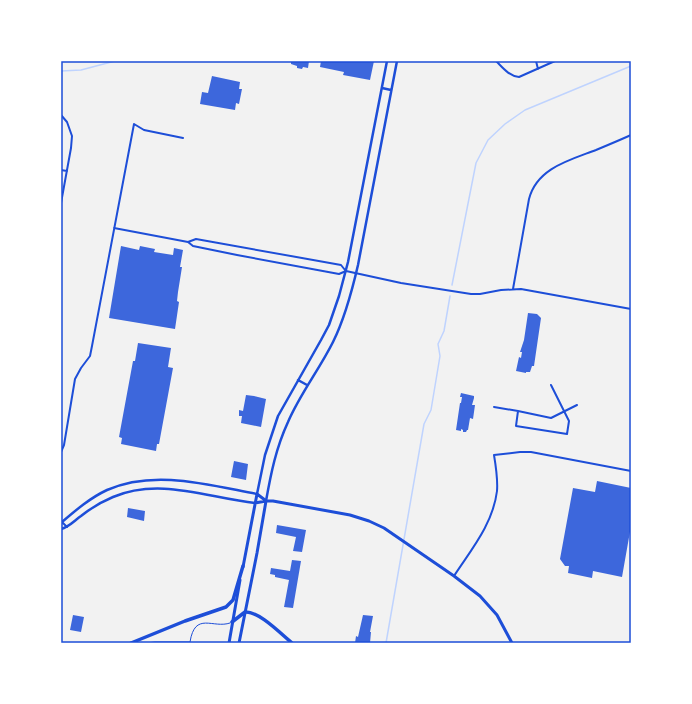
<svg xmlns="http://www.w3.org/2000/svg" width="692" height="704" font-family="'Varela Round',sans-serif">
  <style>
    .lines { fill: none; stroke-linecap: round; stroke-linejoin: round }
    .stream { stroke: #bfd3fe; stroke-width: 1.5 }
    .building { fill: #3d67dc }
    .service { stroke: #1d4ed8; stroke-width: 1 }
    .minor { stroke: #1d4ed8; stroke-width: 2 }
    .secondary { stroke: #1d4ed8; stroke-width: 2.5 }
    .primary { stroke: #1d4ed8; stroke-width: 3 }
    .motorway { stroke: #1d4ed8; stroke-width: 3.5 }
    .neatline { fill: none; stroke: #1d4ed8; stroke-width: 1.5 }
  </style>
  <rect width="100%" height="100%" fill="#f2f2f2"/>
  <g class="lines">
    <path class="stream" d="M61,71l20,-1 34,-9
      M452,285l24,-122 12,-23 17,-16 20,-14 106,-44
      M386,643l38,-219 7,-14 9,-54 -2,-12 6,-13 6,-35"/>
  </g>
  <path class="building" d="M291,61h18l-1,7 -5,-1 -1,2 -5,-1v-2l-6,-2z
    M321,61h53l-4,19 -27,-5 1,-3 -24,-5z
    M212,76l28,6 -1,7h3l-3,15 -3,-1 -1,7 -35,-6 2,-12 6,1z
    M121,246l18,4 1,-4 15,3 -1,3 19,3 1,-7 9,2 -3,17h2l-4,25 -1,9 2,1 -4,27 -66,-11z
    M528,313l9,1 4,4 -7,48h-2l-2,6h-4v1l-10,-2 3,-14 2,1 1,-6h-2l4,-12z
    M138,343l33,5 -3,19 5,1 -14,76h-2l-1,7 -35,-7 1,-6 -3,-1 14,-76h2z
    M461,393l13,3v2l-2,7h3l-2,14 -3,-1 -2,12h-1l-1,2h-3v-2l-2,-1v2l-5,-1 4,-27h1l1,-6h-2z
    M246,395l8,1 12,3 -5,28 -20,-4 1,-7h-3v-6l4,1z
    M234,461l14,3 -2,16 -15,-3z
    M597,481l34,7v38l-9,51 -29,-6 -1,7 -24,-5 1,-7h-4l-5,-7 13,-71 22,4z
    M128,508l17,3 -1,10 -17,-4z
    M277,525l29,5 -4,22 -9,-1 3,-14 -20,-4z
    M292,560l9,1 -8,47 -9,-1 5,-27 -14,-3v-2l-5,-1 1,-6 19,3z
    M73,615l11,2 -3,15 -11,-2z
    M363,615l10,1 -3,16h1l-1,11h-15l1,-7 2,1z"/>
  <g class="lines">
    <path class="service" d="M145,643l10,-1h35c5,-31 23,-13 40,-19"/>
    <path class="minor" d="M496,61c7,7 13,15 23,16l36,-16
      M536,61l2,8
      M61,115l6,7 5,14 -1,12 -10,55
      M61,170l6,1
      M114,228l74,14 8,-3 145,26 4,5
      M188,242l5,4 44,9 102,19 7,-3 55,12 70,11h9l21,-4 20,-1 110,20
      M513,289l16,-90c8,-31 41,-39 67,-49 12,-5 24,-10 35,-15
      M494,407l24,4 -2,15 51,8 2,-13 -18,-36
      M518,411l33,7 26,-13
      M61,452l3,-7 11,-66 6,-11 9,-12 2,-10 42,-222 10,6 39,8
      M61,521l6,6
      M454,576c17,-26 39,-52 43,-85 1,-12 -1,-24 -3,-36l26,-3h11l100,19"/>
    <path class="secondary" d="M382,88l9,2
      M298,380l9,5
      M266,501c5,-28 10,-53 22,-79 12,-28 31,-52 45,-80 12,-24 19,-51 25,-77l39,-204
      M61,524l1,-2c14,-12 28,-24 45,-32 47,-21 102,-5 150,4l8,-39 13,-39 43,-76 8,-15 10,-29 9,-34 39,-201
      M61,529c8,-2 13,-8 20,-13 10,-8 20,-14 32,-19 47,-20 95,1 142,6"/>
    <path class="primary" d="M255,503l11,-2h7l77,14 19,6 15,7 70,48 26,20 17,19 15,28
      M243,567l14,-73 8,6
      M229,643l11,-63
      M239,643l18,-90 9,-52"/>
    <path class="motorway" d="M232,622l13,-10c14,-1 36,22 47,31
      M131,643l54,-22 41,-14 7,-7 10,-34"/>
  </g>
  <rect width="692" height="704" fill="none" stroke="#ffffff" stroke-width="124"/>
  <rect x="62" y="62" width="568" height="580" class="neatline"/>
</svg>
